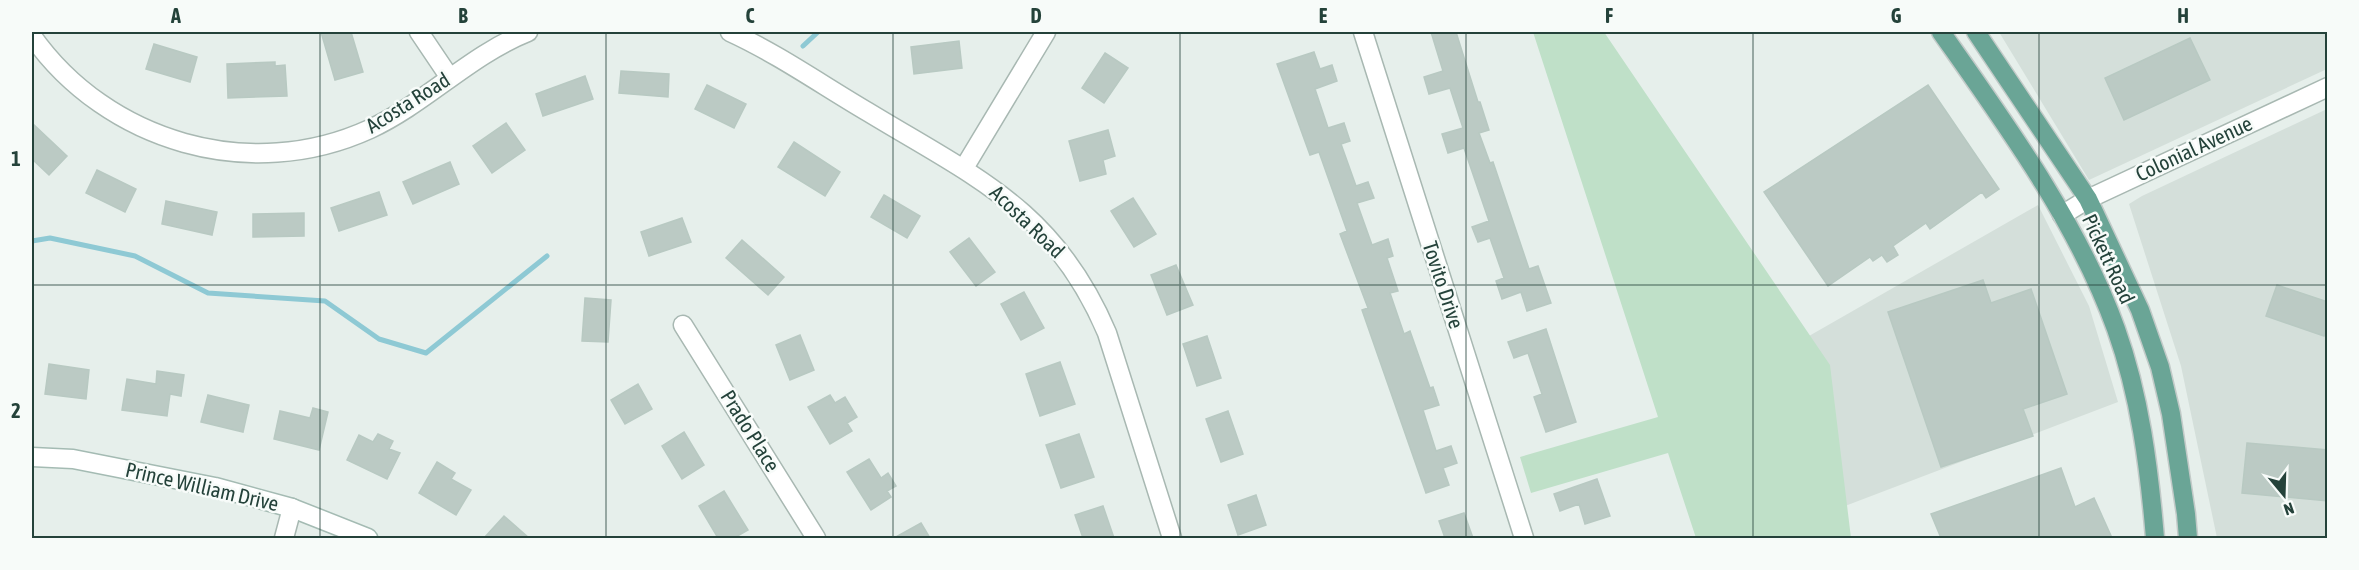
<svg xmlns="http://www.w3.org/2000/svg" width="2359" height="570" font-family="'Asap Condensed',sans-serif">
  <style>
    .built { fill: #d4dfda }
    .green { fill: #bfe0c8 }
    .lines { fill: none; stroke-linecap: round; stroke-linejoin: round }
    .stream { stroke: #8ec9d4; stroke-width: 5 }
    .building { fill: #bbcac4; stroke: #b8c9c2; stroke-width: 1.5 }
    .street-casing { stroke: #a8b8b2; stroke-width: 21 }
    .secondary-casing { stroke: #a4bbb3; stroke-width: 21 }
    .primary-casing { stroke: #c2cac8; stroke-width: 21 }
    .street { stroke: #fff; stroke-width: 18 }
    .secondary { stroke: #fff; stroke-width: 18 }
    .primary { stroke: #6aa596; stroke-width: 18 }
    .grid { fill: none; stroke: #24423a; stroke-width: 1.5; stroke-opacity: 0.55 }
    .labels { text-anchor: middle; stroke-width: 5; stroke-linejoin: round; paint-order: stroke }
    .street-label { font-size: 21px; fill: #24423a; stroke: #f7fbf9 }
    .neatline { fill: none; stroke: #24423a; stroke-width: 2 }
    .grid-label { font-size: 20px; text-anchor: middle; font-weight: bold; fill: #24423a }
  </style>
  <rect width="100%" height="100%" fill="#e6efeb"/>
  <path class="built" d="M1999,32h328v37l-238,111z
    M2327,109v429h-110l-36,-172 -52,-162 13,-8z
    M2038,205l51,101 29,96 -273,104 -36,-170z"/>
  <path class="green" d="M1533,32h71l226,333 21,173h-155l-28,-85 -137,40 -11,-36 138,-40z"/>
  <g class="lines">
    <path class="stream" d="M803,46l15,-14
      M32,241l18,-3 85,18 73,37 117,8 54,38 47,14 121,-97"/>
  </g>
  <path class="building" d="M321,32h30l12,40 -28,8z
    M1431,32h25l22,70h2l9,28 -10,3 11,30 3,-1 36,107 9,-3 13,37 -24,8 -6,-19 -19,7 -6,-18 8,-3 -14,-40 -12,4 -6,-15 17,-6 -25,-73 -16,5 -6,-19 21,-6 -13,-40 -21,6 -5,-17 19,-6z
    M2190,38l20,42 -86,40 -19,-42z
    M959,41l3,27 -48,6 -3,-27z
    M154,44l43,13 -7,25 -44,-13z
    M1314,52l6,17 12,-4 5,16 -22,8 13,39 16,-5 6,18 -9,3 15,42 12,-4 6,16 -17,5 15,42 16,-6 5,17 -6,2 11,33 -8,2 14,41 6,-3 20,57 3,-1 6,18 -16,5 13,41 15,-5 6,17 -14,5 6,17 -23,8 -64,-183 6,-2 -28,-74 7,-3 -28,-79 -9,3 -33,-91z
    M1105,53l23,15 -24,35 -22,-15z
    M275,62v4l10,-1 2,31 -59,2 -1,-34z
    M621,71l48,3 -1,23 -49,-4z
    M585,76l8,23 -50,17 -7,-22z
    M707,85l39,19 -12,24 -39,-19z
    M1928,85l71,104 -13,9 -4,-6 -52,37 -4,-6 -33,23 5,9 -11,7 -5,-7 -9,6 -3,-4 -42,29 -64,-94z
    M32,123l35,33 -18,19 -17,-16z
    M506,123l19,27 -33,23 -19,-27z
    M1108,130l7,26 -12,4 3,14 -26,7 -11,-40z
    M794,142l46,30 -15,24 -47,-29z
    M450,162l9,22 -46,20 -10,-22z
    M97,170l39,19 -11,23 -39,-19z
    M379,192l8,23 -48,16 -8,-23z
    M884,195l36,21 -13,22 -36,-21z
    M1133,198l23,36 -22,13 -23,-36z
    M166,201l51,11 -5,23 -50,-11z
    M304,213v23l-51,1v-23z
    M682,218l9,24 -42,14 -8,-24z
    M969,238l26,34 -19,14 -26,-34z
    M742,240l42,37 -16,18 -42,-37z
    M1176,265l17,40 -26,10 -16,-40z
    M1983,280l8,23 40,-14 36,105 -44,15 10,27 -92,31 -53,-155z
    M2277,285l51,17v24l-4,10 -58,-20z
    M1024,292l20,36 -23,12 -20,-36z
    M585,298l26,2 -3,42 -26,-1z
    M1546,329l30,93 -30,10 -12,-35 8,-3 -14,-41 -14,5 -6,-16z
    M800,335l14,35 -24,10 -14,-35z
    M1207,336l14,42 -24,8 -14,-42z
    M1060,362l15,42 -35,12 -14,-42z
    M49,364l40,6 -3,29 -41,-5z
    M157,371l27,4 -3,21 -11,-2 -3,22 -45,-6 5,-31 29,5z
    M638,384l14,25 -27,15 -14,-24z
    M208,395l41,10 -6,27 -42,-10z
    M830,395l5,8 10,-6 12,20 -10,6 5,8 -22,13 -22,-37z
    M313,408l15,4 -9,38 -45,-11 6,-28 30,7z
    M1228,411l15,43 -22,8 -15,-43z
    M684,432l20,33 -22,14 -20,-33z
    M378,434l15,7 -4,8 11,4 -13,26 -40,-19 12,-25 14,7z
    M1079,434l15,43 -33,11 -15,-43z
    M2247,443l81,7v51l-86,-8z
    M869,459l12,19 7,-5 8,13 -9,5 4,6 -20,13 -24,-38z
    M437,462l18,11 -4,6 20,11 -15,25 -37,-22z
    M2061,468l14,39 19,-9 18,40h-171l-10,-24z
    M1597,479l13,37 -25,8 -6,-20 -19,7 -6,-17z
    M724,491l24,39 -14,8h-16l-19,-32z
    M1256,495l10,30 -28,10 -10,-30z
    M1103,506l11,32h-31l-8,-23z
    M1464,513l9,25h-28l-6,-17z
    M504,516l25,22h-45z
    M921,523l9,15h-36z"/>
  <g class="lines">
    <g class="street-casing">
      <path id="street" d="M419,32l31,46
        M730,32c48,22 92,53 138,80 107,65 187,98 239,221l65,205
        M1363,32l161,506
        M32,36c75,106 218,148 338,93 56,-26 100,-74 158,-97
        M964,168l82,-136
        M2062,215l26,-16 240,-112
        M683,325l133,213
        M284,538l8,-30"/>
    </g>
    <g class="secondary-casing">
      <path id="secondary" d="M32,457l41,2 142,28 77,21 76,30"/>
    </g>
    <g class="primary-casing">
      <path id="primary" d="M1941,32c64,91 137,191 175,297 24,67 33,138 39,209
        M1976,32l112,167 52,111 20,57 11,47 15,100 2,24"/>
    </g>
    <use href="#street" class="street"/>
    <use href="#secondary" class="secondary"/>
    <use href="#primary" class="primary"/>
  </g>
  <path class="grid" d="M320,32v506M606,32v506M893,32v506M1180,32v506M1466,32v506M1753,32v506M2039,32v506M32,285h2296"/>
  <g class="labels">
    <g class="street-label">
      <text transform="translate(408 103) rotate(-32)" y="7">Acosta Road</text>
      <text transform="translate(2194 149) rotate(-25)" y="7">Colonial Avenue</text>
      <text transform="translate(1027 222) rotate(44)" y="7">Acosta Road</text>
      <text transform="translate(2108 259) rotate(65)" y="7">Pickett Road</text>
      <text transform="translate(1443 285) rotate(72)" y="7">Tovito Drive</text>
      <text transform="translate(750 431) rotate(58)" y="7">Prado Place</text>
      <text transform="translate(202 487) rotate(13)" y="7">Prince William Drive</text>
    </g>
  </g>
  <rect width="2359" height="570" fill="none" stroke="#f7fbf9" stroke-width="66"/>
  <g transform="translate(2284 495) rotate(161)" stroke="#f7fbf9" stroke-width="4.5" paint-order="stroke">
  <path d="M0-4.5L10 22L0 15L-10 22Z" fill="#24423a"/>
  <text y="-9" font-size="16" font-weight="bold" text-anchor="middle" fill="#24423a">N</text>
  </g>
  <rect x="33" y="33" width="2293" height="504" class="neatline"/>
  <g class="grid-label">
    <text x="176" y="23">A</text>
    <text x="463" y="23">B</text>
    <text x="750" y="23">C</text>
    <text x="1036" y="23">D</text>
    <text x="1323" y="23">E</text>
    <text x="1609" y="23">F</text>
    <text x="1896" y="23">G</text>
    <text x="2183" y="23">H</text>
    <text x="16" y="166">1</text>
    <text x="16" y="418">2</text>
  </g>
</svg>
